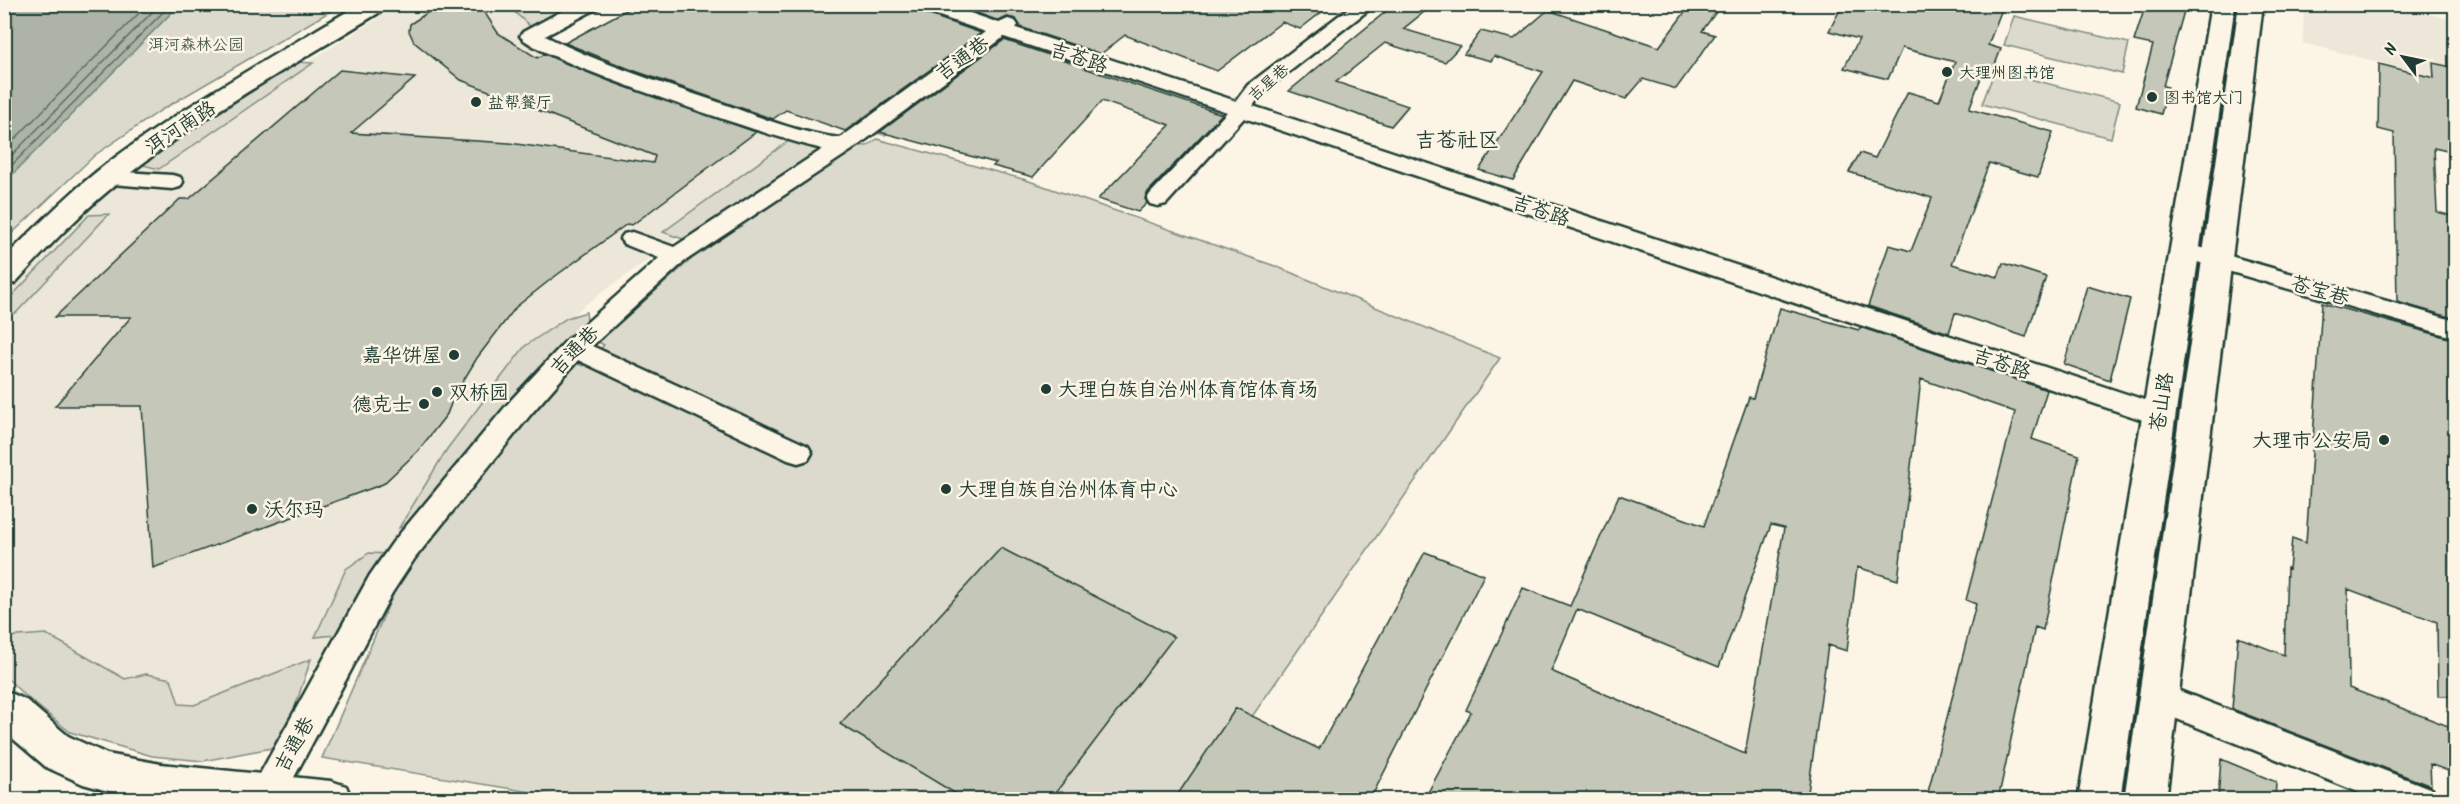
<svg xmlns="http://www.w3.org/2000/svg" width="2460" height="804" font-family="Kalam,'LXGW WenKai TC',sans-serif">
  <style>
    .built { fill: #ece7d8 }
    .green { fill: #dcdacc; stroke: #7e8c80; stroke-width: 1.5 }
    .water { fill: #aeb3a7; stroke: #758479; stroke-width: 1.5 }
    .lines { fill: none; stroke-linecap: round; stroke-linejoin: round }
    .shore { stroke: #586c62; stroke-width: 1.5 }
    .building { fill: #c5c7b9; stroke: #1f3d34; stroke-width: 1.5; fill-rule: evenodd }
    .minor-casing { stroke: #1f3d34; stroke-width: 5 }
    .secondary-casing { stroke: #1f3d34; stroke-width: 5 }
    .primary-casing { stroke: #1f3d34; stroke-width: 5 }
    .minor { fill: #fcf5e5; fill-rule: evenodd }
    .secondary { fill: #fcf5e5; fill-rule: evenodd }
    .primary { fill: #fcf5e5; fill-rule: evenodd }
    .poi-dot { fill: #1f3d34; stroke: #fcf5e5; stroke-width: 2 }
    .labels { text-anchor: middle; stroke-width: 5; stroke-linejoin: round; paint-order: stroke }
    .far-park-label { font-size: 16px; fill: #455c52; stroke: #fcf5e5 }
    .far-poi-label { font-size: 16px; fill: #1f3d34; stroke: #fcf5e5; text-anchor: start }
    .far-street-label { font-size: 16px; fill: #1f3d34; stroke: #fcf5e5 }
    .street-label { font-size: 20px; fill: #1f3d34; stroke: #fcf5e5 }
    .poi-label { font-size: 20px; fill: #1f3d34; stroke: #fcf5e5; text-anchor: start }
    .neighbourhood-label { font-size: 21px; fill: #1f3d34; stroke: #fcf5e5 }
  </style>
  <rect width="100%" height="100%" fill="#fcf5e5"/>
  <filter id="ink" filterUnits="userSpaceOnUse"><feTurbulence type="fractalNoise" baseFrequency=".0167" numOctaves="2"/><feDisplacementMap in="SourceGraphic" scale="12" xChannelSelector="R" yChannelSelector="G"/><feConvolveMatrix kernelMatrix="1 2 1 2 8 2 1 2 1" color-interpolation-filters="sRGB"/></filter>
  <g filter="url(#ink)">
    <path class="built" d="M399,5h121l28,36 270,97 -236,169 -40,39 -198,262 -22,55 -55,38 -103,23 -159,-68 -1,-357 112,-117z
      M2304,5h86l65,15v115l-36,-9 -1,-54 -115,-29z"/>
    <path class="green" d="M179,5h162l-178,104 -68,46 -90,85v-58z
      M507,5h74l-49,23z
      M2014,16l115,27 -7,31 -118,-29z
      M1002,36l8,2 -125,97 -9,-2z
      M298,62l15,1 -154,106 -20,-5z
      M1995,70l125,32 -9,36 -129,-34z
      M877,139l149,41 249,86 225,92 -305,441 -615,1 -258,-42 79,-182 49,-65 122,-149 11,4 21,-21 -6,-3 107,-95 -42,-15 127,-92 77,6z
      M109,214l-93,99 -11,1v-11l84,-88z
      M586,312l1,8 -71,84 -93,116 -24,8 48,-79 78,-103 42,-28z
      M369,553l20,1 -45,80 -29,3 31,-68z
      M46,634l79,45 21,-5 25,5 8,25 15,1 117,-46 -29,87 -79,15 -51,-5 -82,-24 -47,-38 -18,-18v-39z"/>
    <path class="water" d="M5,4l174,1 -174,177 -1,-177z"/>
    <g class="lines">
      <path class="shore" d="M4,150l144,-146
        M4,163l156,-159
        M4,173l167,-169"/>
    </g>
    <path class="building" d="M475,4l6,3 17,26 39,25 8,-4 67,28 144,50 -124,93 -5,-1 -77,56 -34,27 -39,51 -23,38 -7,18 -29,37 -35,33 -230,84 -11,-162h-87l76,-89h-76l125,-118h9l151,-129 75,8 -64,55 158,10 144,20 2,-7 -194,-76 -47,-38 -5,-11 1,-7 20,-13 22,-7z
      M637,4h275l3,6 66,23 -136,98 -59,-21 -13,9 -141,-49 -67,-27z
      M952,4h380l-32,25 -18,-7 -65,49 -92,-36 -24,19 -81,-27 -4,-8 -9,-2 -8,4z
      M1395,4h39l-31,25 57,17 -15,16 -60,-19 -49,39 72,24 -17,20 -102,-35z
      M1691,4h31l-20,27 13,4 -39,54 -33,-10 -17,20 -54,-18 -59,99 -34,-10 64,-98 -49,-16 -3,5 -27,-7 17,-23 33,8 34,-29 111,37z
      M1843,4h161l-16,41 13,4 -9,23 -8,-2 -15,39 84,23 -15,45 -49,-14 -37,101 46,13 5,-14 43,14 -20,60 -71,-24 -6,20 -81,-27 21,-61 22,6 21,-53 -83,-26 11,-19 15,5 33,-66 31,9 16,-39 -53,-14 -14,31 -44,-11 15,-29 -30,-8z
      M2146,4h40l-23,82 5,1 -7,27 -25,-7 17,-62 -19,-4z
      M1004,40l81,27 -1,1 138,46 -74,78 -3,6 2,5 -9,9 -40,-13 72,-74 -68,-24 -69,76 -40,-11 3,-3 -116,-31z
      M2433,63l23,5v85l-22,-5 3,64 19,5v102l-59,-17 -3,-169 -16,-4 1,-65 55,14z
      M2087,286l43,13 -20,81 -46,-16z
      M2322,303l134,37v356h-18l-1,-74 -89,-33 1,99 107,41v45l-26,-10 1,22 -199,-77 6,-72 46,18 3,-87 2,1 3,-31 14,5z
      M1780,308l79,22 1,-3 187,63 -15,49 47,16 -36,175 -8,-3 -37,173h-72l50,-196 -10,-4 49,-188 -94,-33 -23,201 -41,-13 -10,84 -19,-6 -21,155h-383l47,-88 -5,-2 57,-122 47,18 49,-111 85,31 45,-129 4,1zM1771,525l13,3 -39,226 -194,-83 26,-62 142,58z
      M1001,548l173,89 -124,163h-84l-126,-76z
      M1425,552l59,23 -114,225h-196l62,-92 83,41z
      M2221,759l55,23 -1,18h-57z"/>
    <g class="lines">
      <g class="minor-casing">
        <path id="minor" d="M575,4h25l-2,4 -53,28c56,28 116,47 176,67 39,14 77,30 119,35l146,-106 -70,-24 -2,-4h30l55,19 9,-4 7,2 3,4 -2,3 220,73 12,-16 106,-81h22l-114,89 -9,13 916,302 4,7 -4,7 -10,3 -10,-3 -905,-304 -78,86 -8,2 -8,-2 -3,-5 3,-5 77,-82 -223,-75 -152,113 -167,111 -93,85 216,100 4,7 -4,7 -10,3 -10,-3 -210,-100 -47,54 -116,144 -23,35 -110,207h-30l-2,-6 5,-11 115,-208 23,-33 118,-142 54,-58 94,-84 -35,-14 -4,-5 4,-5 8,-2 42,15 149,-98c-40,-8 -286,-89 -303,-113l3,-4z
          M108,171l64,4 8,2 3,5 -3,5 -8,2 -72,-6 -3,-5 3,-5z
          M2185,243l271,78v17l-279,-82 -4,-5 4,-5z
          M2159,683l273,106 5,11h-59l-231,-93 -4,-10 4,-10z"/>
      </g>
      <g class="secondary-casing">
        <path id="secondary" d="M2211,4h24l-115,796h-42z
          M2239,4h24l-97,796h-42z"/>
      </g>
      <g class="primary-casing">
        <path id="primary" d="M360,4h28l-3,5c-88,54 -180,104 -261,169 -40,31 -75,68 -109,105l-11,2v-27c33,-32 65,-65 101,-93 80,-60 168,-109 255,-161z
          M4,690l22,10 42,36 39,18 54,10 170,17 15,5 6,14 -219,-2 -50,-14 -37,-17 -42,-36z"/>
      </g>
      <use href="#minor" class="minor"/>
      <use href="#secondary" class="secondary"/>
      <use href="#primary" class="primary"/>
    </g>
  </g>
  <g class="poi-dot">
    <circle cx="1947" cy="72" r="6"/>
    <circle cx="2152" cy="97" r="6"/>
    <circle cx="476" cy="102" r="6"/>
    <circle cx="454" cy="355" r="6"/>
    <circle cx="1046" cy="389" r="6"/>
    <circle cx="437" cy="392" r="6"/>
    <circle cx="424" cy="404" r="6"/>
    <circle cx="2384" cy="440" r="6"/>
    <circle cx="946" cy="489" r="6"/>
    <circle cx="252" cy="509" r="6"/>
  </g>
  <g class="labels">
    <g class="far-park-label">
      <text x="196" y="50">洱河森林公园</text>
    </g>
    <g class="far-poi-label">
      <text x="1959" y="78">大理州图书馆</text>
      <text x="2164" y="103">图书馆大门</text>
      <text x="488" y="108">盐帮餐厅</text>
    </g>
    <g class="far-street-label">
      <text transform="translate(1268 82) rotate(-41)" y="6">吉星巷</text>
    </g>
    <g class="street-label">
      <text transform="translate(1079 57) rotate(18)" y="7">吉苍路</text>
      <text transform="translate(962 58) rotate(-36)" y="7">吉通巷</text>
      <text transform="translate(180 127) rotate(-33)" y="7">洱河南路</text>
      <text transform="translate(1541 210) rotate(18)" y="7">吉苍路</text>
      <text transform="translate(2320 290) rotate(16)" y="7">苍宝巷</text>
      <text transform="translate(574 350) rotate(-46)" y="7">吉通巷</text>
      <text transform="translate(2002 363) rotate(18)" y="7">吉苍路</text>
      <text transform="translate(2161 402) rotate(-81)" y="7">苍山路</text>
      <text transform="translate(294 744) rotate(-61)" y="7">吉通巷</text>
    </g>
    <g class="poi-label">
      <text x="442" y="362" text-anchor="end">嘉华饼屋</text>
      <text x="1058" y="396">大理白族自治州体育馆体育场</text>
      <text x="449" y="399">双桥园</text>
      <text x="412" y="411" text-anchor="end">德克士</text>
      <text x="2372" y="447" text-anchor="end">大理市公安局</text>
      <text x="958" y="496">大理自族自治州体育中心</text>
      <text x="264" y="516">沃尔玛</text>
    </g>
    <g class="neighbourhood-label">
      <text x="1457" y="147">吉苍社区</text>
    </g>
  </g>
  <rect width="2460" height="804" fill="none" stroke="#fcf5e5" stroke-width="24"/>
  <rect x="12" y="12" width="2436" height="780" fill="none" stroke="#1f3d34" stroke-width="2" filter="url(#ink)"/>
  <g transform="translate(2403 57) rotate(302)" stroke="#fcf5e5" stroke-width="4.5" paint-order="stroke">
  <path d="M0-4.5L10 22L0 15L-10 22Z" fill="#1f3d34"/>
  <text y="-9" font-size="16" font-weight="bold" text-anchor="middle" fill="#1f3d34">N</text>
  </g>
</svg>
